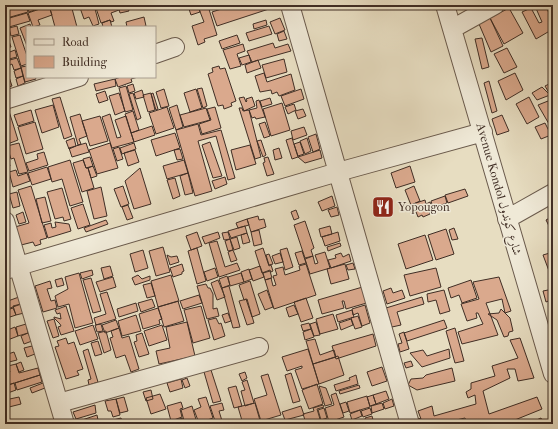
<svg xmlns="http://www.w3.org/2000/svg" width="558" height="429" font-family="'IM FELL French Canon',Amiri,serif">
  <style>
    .building { fill: #daa98d; stroke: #402e25 }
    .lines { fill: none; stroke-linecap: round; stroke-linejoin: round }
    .minor-casing { stroke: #6a5a4c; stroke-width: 20 }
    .minor { stroke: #efe9d7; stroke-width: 18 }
    .labels { text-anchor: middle; stroke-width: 3; stroke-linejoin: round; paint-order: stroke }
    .street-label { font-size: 12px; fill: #402e25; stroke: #efe9d7 }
    .poi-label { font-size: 12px; fill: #402e25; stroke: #efe9d7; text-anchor: start }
  </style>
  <rect width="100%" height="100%" fill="#e7ddc1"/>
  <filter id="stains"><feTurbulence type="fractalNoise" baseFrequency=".005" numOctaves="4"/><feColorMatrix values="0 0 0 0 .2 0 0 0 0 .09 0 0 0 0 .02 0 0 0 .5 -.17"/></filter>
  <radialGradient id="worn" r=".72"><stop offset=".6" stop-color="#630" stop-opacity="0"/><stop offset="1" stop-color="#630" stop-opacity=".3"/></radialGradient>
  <path class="building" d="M16,5h10l2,7 -21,6 -2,-5v-5z
    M27,5h10l1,4 -9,3z
    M49,5h22l6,22h-22z
    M79,5h15l5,19 -6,2 -4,-9 -5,2z
    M95,5h22l2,5 -8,3 3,8 -3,1 -1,-2 -9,3z
    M118,5h9l2,6 -9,2z
    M193,5h14l-8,3 1,4 -9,3 -3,-9z
    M234,5h44v1l-61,20 -5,-14z
    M536,5h9l8,16v8l-17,10 -14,-27 9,-4 8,15 3,-1 -7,-16z
    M49,6l3,9 -14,5 2,5 -7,2 -5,-14z
    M208,6l9,29 -13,4 1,3 -7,3 -6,-19 12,-4 -5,-13z
    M509,8l14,25 -19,11 -14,-26z
    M27,13l3,8 -21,6 -3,-8z
    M144,17l2,9 -5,1h-14l-1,-5z
    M280,18l5,12 -10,4 -5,-12z
    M490,18l13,28 -12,6 -12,-28z
    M110,20l2,7h-9l-1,-4z
    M266,20l1,5 -13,4 -1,-5z
    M30,24l1,3h-4v19l-7,-18z
    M17,26l2,8 -8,2 -2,-8z
    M269,26l3,8 -23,7 -3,-8z
    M5,29l6,18 -6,1z
    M284,31l3,8 -8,2 -2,-7z
    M20,35l7,21v8l-6,2 -9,-29z
    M237,35l3,8 -18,6 -3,-8z
    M482,38l7,29 -7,2 -7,-30z
    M273,43l2,5 13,-4 3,7 -39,11 -5,-11z
    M243,44l2,7 -8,3 4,12 -11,3 -7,-19z
    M507,48l10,19 -13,6 -10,-19z
    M15,50l2,7 -8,2 -2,-6z
    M249,55l2,7 -9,3 -3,-7z
    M17,58l4,10 -7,2 -2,-6 -4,2 -2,-5 4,-2v1z
    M284,59l3,13 -21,6 -4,-13z
    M258,60l3,8 -14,5 -2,-8z
    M5,65l7,21 -7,2z
    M27,66v11h8l1,2 -11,3 -4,-15z
    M219,66l1,3 5,-1 11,33 -5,2 1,3 -8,3 -1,-4 -5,1 -10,-32 5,-2 -1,-4z
    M21,68l2,8 -7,2 -2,-7z
    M264,73l3,9 24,-8 4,16 -16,6 -2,-4 -5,2 -1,-4 -11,2 -5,-16z
    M515,73l8,17 -17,10 -8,-19z
    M23,76l2,7 -7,3 -2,-7z
    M121,77h17l-7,2 1,3 -14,5 -3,-8z
    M115,79l1,7 -20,5 -2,-7z
    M489,81l8,30 -5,2 -8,-30z
    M553,82v16h-1l-7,-12z
    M133,84l2,7 -6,2 -2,-7z
    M126,86l7,24 -8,2 -6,-24z
    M542,87l8,8 -13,5 -5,-7z
    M202,88l5,18 -4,2 -6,-19z
    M164,89l5,17 -8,2 -5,-16z
    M196,89l6,19 -12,4 -6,-19z
    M301,89l3,10 -19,7 -4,-10z
    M142,90l2,7 -8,2 -2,-6z
    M105,91l3,9 -9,3 -3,-9z
    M119,93l6,18 -10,4 -6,-19z
    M133,93l8,25 -4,2 -8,-26z
    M151,93l4,17 -7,2 -5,-17z
    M153,93l5,16 -2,1 -5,-16z
    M60,97l12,39 -8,3 -12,-40z
    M244,97l2,5 1,-1 -1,-2 6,-2 3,9 -11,5 -5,-13z
    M529,97l10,20 -12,7 -11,-20z
    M270,98l2,6 -10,3 -2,-6z
    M259,100l6,17 -9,2 -1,-2 -3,1 -3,-8 8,-2 -1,-7z
    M548,101l4,10 1,-1v12l-4,2 -11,-19z
    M282,103l8,27 -19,6 -8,-27z
    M294,104l2,6 -8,4 -3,-7z
    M53,105l6,22 -17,6 -7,-23z
    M177,105l6,22 -7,3 -7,-22z
    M167,107l7,21 -18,6 -7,-21z
    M215,107l6,21 -19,6 -3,-10 12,-4 -4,-11z
    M8,108l10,32 -13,5v-36z
    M206,108l4,12 -26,7 -4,-12z
    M239,108h3l1,3 6,-1 12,47 -6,2z
    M303,109l3,7 -8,3 -3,-8z
    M31,110l3,11 -16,5 -4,-11z
    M133,111l6,19 -8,3 -6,-19z
    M80,114l7,22 -8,3 2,5 -3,1 -8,-28z
    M110,114l7,24 4,-1 -6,-17 11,-4 8,26 -22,6 -10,-31z
    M502,115l7,16 -12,4 -5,-16z
    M100,116l8,25 -18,5 -8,-25z
    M35,122l8,27 -17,5 -8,-27z
    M265,122l5,14 -6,2 -5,-14z
    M545,123l6,12 -10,4 -6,-12z
    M198,124l3,11 20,-5 14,48 -7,2 -12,-44 -18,5 14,50 -17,5 -19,-66z
    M152,126l3,9 -21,7 -3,-9z
    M304,127l3,8 -14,5 -2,-9z
    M175,133l5,15 -24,8 -5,-16z
    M316,134l4,15 -7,3 -5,-15z
    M74,138l2,8 -7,3 -3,-8z
    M292,138l6,19 -6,2 -6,-19z
    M307,138l4,13 -6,3 -5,-13z
    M261,140l5,15 -3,2 -6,-16z
    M210,142l12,34 -9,2 -11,-33z
    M300,142l4,12 -6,2 -4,-12z
    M19,143l9,29 -9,2 -5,-16 -3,1 -4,-13z
    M86,143l3,9 -17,5 -3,-9z
    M110,143l8,25 -21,6 -8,-24z
    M134,143l2,6 -14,5 -2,-6z
    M250,145l6,19 -20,6 -5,-20z
    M119,147l4,12 -6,2 -4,-12z
    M279,148l3,10 -7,2 -2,-10z
    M5,149l5,17 -5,1z
    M180,149l3,10 -6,1 -3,-10z
    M135,150l4,12 -11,4 -4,-13z
    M320,150l2,8 -17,5 -7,-6z
    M44,152l4,13 -19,6 -3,-8 12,-4 -1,-5z
    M90,157l3,9 -7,2 -3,-9z
    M268,157l6,17 -7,2 -4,-13 2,-1 -1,-4z
    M70,160l13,42 -13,4 -8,-27 -10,3 -4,-15z
    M83,160l3,8h2l6,20 -12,4 -9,-29z
    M184,160l4,13 -21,6 -4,-13z
    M93,166l4,10 -6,2 -3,-10z
    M410,166l5,16 -19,6 -5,-15z
    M47,167l4,12 -19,6 -4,-12z
    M140,168l11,36 -17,5 -9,-28z
    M16,170l2,6 9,-3 3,8 -17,6 -4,-15z
    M188,173l5,20 -8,2 -5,-19z
    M225,177l2,7 -12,5 -3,-8z
    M175,178l5,18 -7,3 -6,-19z
    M31,186l16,52 -7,2 1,4 -6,2 -2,-4 -12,3 -6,-18 14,-4 -11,-33z
    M123,186l6,18 -8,3 -7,-18z
    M414,186l6,15 -9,4 -6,-15z
    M101,187l6,29 -13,3 -7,-28z
    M62,188l9,31 -7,2 -1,-4 -8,2 -8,-27z
    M465,189l3,7 -20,7 -3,-8z
    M17,192l3,14 -7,2 -4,-14z
    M332,196l3,10 -13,5 -4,-9z
    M445,196l2,7 -14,5 -2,-7z
    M45,197l6,24 -9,2 -6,-24z
    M425,200l1,4 4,-2 3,8 -4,1 1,3 -7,3 -1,-2 -4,2 -5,-13z
    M83,204l7,21 -12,4 -7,-21z
    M128,205l5,13 -6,2 -5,-13z
    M337,207l2,8 -8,2 -3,-7z
    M296,210l3,8 -5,2 -3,-8z
    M23,212l3,10 -7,2 -3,-9z
    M258,216l1,4 5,-1 2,8 -15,5 -4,-13z
    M553,216v18l-7,-14z
    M247,219l2,6 -11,3 -2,-5z
    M106,220l2,4 -22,8 -2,-4z
    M305,221l9,27 -3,2 2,6 -8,2 -11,-33z
    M55,222l14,2 2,7 -23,7 -4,-13 7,-2 1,5 4,-1z
    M245,226l2,7 -16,5 -3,-7z
    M330,226l2,8 -11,3 -2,-8z
    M454,228l4,11 -6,1 -3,-10z
    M446,229l8,25 -18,6 -8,-25z
    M259,230l3,14 -8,2 -3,-14z
    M197,232l5,14 -11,4 -5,-14z
    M218,232l2,6 -15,6 -3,-7z
    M228,232l2,7 -6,1 -2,-7z
    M338,232l2,9 -15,5 -3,-9z
    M247,233l3,9 -7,2 -2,-9z
    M425,235l8,25 -27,9 -8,-25z
    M237,237l3,11 -6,2 -4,-11z
    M230,239l3,11 -5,1 -3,-10z
    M217,241l8,26 12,-4 3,7 -21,7 -10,-34z
    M340,243l1,3 -13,5 -1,-4z
    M163,247l7,25 -14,4 -7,-25z
    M197,248l9,33 -9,3 -9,-33z
    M263,248l6,18 2,-1 2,6 -2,1 -1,-2 -8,3 -7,-22z
    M287,248l6,19 -8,3 -5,-20z
    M143,250l5,18 -13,4 -5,-18z
    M233,250l4,10 -6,2 -3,-10z
    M302,251l4,12 -7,2 -4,-12z
    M325,252l5,16 -20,6 -5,-15 8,-3 2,8 3,-1 -3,-8z
    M553,252v17l-4,2 -6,-16z
    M280,253l3,9 -8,2 -3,-8z
    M341,253l2,4 6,-3 2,7 -20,7 -3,-8 8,-2 -1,-3z
    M269,254l4,10 -4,1 -3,-10z
    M167,255l4,2 6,-1 2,6 -9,3z
    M353,263l2,6 -7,1 -2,-5z
    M182,264l2,7 -2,1v2l-9,3 -3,-9z
    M306,264l10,31 -42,14 -9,-29 6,-2 2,8 3,-1 -3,-9 4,-1 -2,-6 8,-2 2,8 15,-5 -1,-4z
    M345,264l4,15 -18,5 -4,-15z
    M110,266l3,10 -9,3 -3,-11z
    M260,266l4,11 -11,4 -4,-11z
    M215,268l3,9 -11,4 -3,-9z
    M436,268l5,19 -31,9 -6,-21z
    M249,269l3,10 -8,3 -3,-10z
    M92,270l1,5 -11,4 -2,-6z
    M270,271l2,7 -7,2 -2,-7z
    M79,273l14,50 -18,5 -6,-24 -11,3 -3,-11 13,-7 -3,-12z
    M241,273l3,9 -14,4 -2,-9z
    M138,275l4,4 8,-3v4l-15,5 -3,-7z
    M171,275l8,26 -21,6 -7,-26z
    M227,276l3,9 -8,3 -3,-9z
    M113,277l3,10 -16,5 -4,-10z
    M499,277l12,34 -6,2 -3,-14 -16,4 12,32 -36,9 -4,-12 25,-8 -5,-11h-2l1,5 -10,3 -6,-17 18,-5 -6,-17z
    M62,278l2,7 -7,2 -2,-7z
    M91,278l10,33 -8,2 -10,-33z
    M218,280l7,17 -8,3 -6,-17z
    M471,280l6,18 -15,5 -3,-8 -8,3 -3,-10z
    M50,281l2,7 -5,1 4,12 4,-1 2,8 -14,4 -8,-26z
    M250,281l10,33 -8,3 -6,-18 -2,1 -5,-15z
    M151,283l4,13 -8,2 -4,-13z
    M206,284l2,4h2l3,6v15l4,-1 2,8 -12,3 -10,-33z
    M229,286l11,41 -7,1 -11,-40z
    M366,286l4,16 -24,7 -2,-8h-2l2,7 -22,6 -4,-14z
    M391,288l2,5 9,-3 3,8 -18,6 -4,-13z
    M553,289v10l-7,3 -3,-11z
    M267,290l6,17 -8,3 -7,-16z
    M444,290l6,21 -10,3 -4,-14 -8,2 -1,-8z
    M107,292l9,27 -20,6 -2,-7 12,-4 -6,-20z
    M199,295l3,8 -19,6 -3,-8z
    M19,297l2,7 -16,6v-8z
    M422,297l2,7 -27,8 4,13 -9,2 -6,-19z
    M306,298l7,20 -12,4 -7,-20z
    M152,299l3,8 -14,5 -3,-9z
    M247,299l7,24 -7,2 -8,-24z
    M178,301l6,20 -20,6 -6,-20z
    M136,303l2,8 -19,6 -2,-8z
    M21,304l3,9 -8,2 -3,-9z
    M294,305l4,9 -9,3 -3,-9z
    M365,305l5,18 -8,3 -4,-13 -5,2 -1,-6z
    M66,306l8,25 -13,4 -3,-8 3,-1 -1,-2 -6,-6v-1l7,2 -1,-6 -3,1 -2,-4z
    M201,306l9,32 -17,5 -9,-33z
    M13,308l3,7 -6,2 -3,-7z
    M158,308l4,11 -3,1 1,4 -17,5 -4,-15z
    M501,309l9,9 3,13 -4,1 -1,4 -4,1 -7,-17 -9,-6 11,-1z
    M352,310l2,7 -16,5 -2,-7z
    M228,313l3,8 -6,2 -3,-8z
    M333,314l5,15 -18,5 -4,-15z
    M136,315l5,16 -19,5 -4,-15z
    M358,316l4,11 -7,2 -4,-11z
    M216,318l3,6 2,-1 4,13 -11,4 -6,-20z
    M54,319l5,17 -6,2 -6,-17z
    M351,319l2,6 -12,5 -2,-7z
    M116,320l3,8 -14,5 -3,-8z
    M444,320l3,8 -40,13 -3,-8z
    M187,322l8,34 -36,8 -3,-13 14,-3 -4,-21z
    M316,322l4,13 -6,1 -4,-12z
    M309,323l2,6 -8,2 -2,-6z
    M26,324l2,9 -10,3 -2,-9z
    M101,324l2,7 -6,1 -2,-7z
    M93,325l5,14 -18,6 -5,-14z
    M162,325l5,15 -18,6 -5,-15z
    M15,327l3,9 -13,5v-10z
    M119,328l3,10 7,-2 10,33 -8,3 -6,-17 -9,3 -6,-20 3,-1 -2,-6z
    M455,328l9,33 -9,2 -9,-32z
    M311,329l3,8 -9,3 -2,-8z
    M106,331l5,19 -7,3 -6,-20z
    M404,332l5,17 -9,3 -2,-8 4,-1 -3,-9z
    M28,333l4,8 -8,3 -3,-8z
    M142,333l7,21 -10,3 -5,-15 3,-1 -1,-6z
    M373,334l3,12 -40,13 -4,-13z
    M66,338l2,6 6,-2 9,27 -6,2 2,4 -13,4 -11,-32 4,-1 -2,-5z
    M520,338l14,40 -16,3 -3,-12h-8l3,9 -27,13 6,23 48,-17 5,12 -37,15h-43l5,-1 -2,-5 -26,6h-23l-2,-7 7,2 -3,-8 14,-5 2,10 42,-12 -1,-9 -7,3 -2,-6 5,-3v-6l24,-7 -3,-10 26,-8 -8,-18z
    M315,339l5,16 14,-5 2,7 -23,7 -7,-23z
    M98,341l4,13 -7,2 -4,-13z
    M32,346l3,8 -8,3 -3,-9z
    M88,349l10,33 -9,3 -1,-5 3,-1 -8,-28z
    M308,349l11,35 -17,5 -7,-19 7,-2v-2l-15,5 -5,-14z
    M449,349l1,9 -28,9 -12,-14 13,-3 4,6z
    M14,352l3,8 -12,3v-8z
    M338,356l6,19 -25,9 -6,-20z
    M411,361l2,5 -7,2 -2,-5z
    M21,362l3,8 -5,2 -3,-8z
    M16,364l3,9 19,-5 2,7 -35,11v-12l5,-2 -2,-6z
    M382,367l5,14 -15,5 -5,-14z
    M452,368l3,13 -38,9 -9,-5 3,-6 12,-1 3,-3z
    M211,370l10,31 -8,2 -9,-31z
    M245,372l2,6 -5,3 -3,-7z
    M291,373l9,28 -7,2 -8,-28z
    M268,374l13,41 -20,6 -7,-22 13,-4 -6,-19z
    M40,375l2,7 -25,8 -2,-7z
    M356,375l2,9 -22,7 -2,-6 16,-5 -1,-2z
    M187,378l3,8 -5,2 -3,-8z
    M181,379l2,9 -13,4 -3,-9z
    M247,380l7,23 -9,3 -4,-15 4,-1 -3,-8z
    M14,383l2,7 -11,4v-8z
    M43,383l2,5 -13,5 -2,-5z
    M317,384l6,20 -14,5 -7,-19z
    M359,385l1,3 -20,6 -1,-3z
    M236,386l6,20 -8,2 -6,-20z
    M319,386l7,2 6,16 -7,2z
    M151,390l2,9 -7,2 -3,-9z
    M386,391l3,8 -13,5 -3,-9z
    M336,393l8,24 -15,5 -4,-14 9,-3 -3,-10z
    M160,394l6,15 -15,5 -5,-16z
    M373,395l3,9 -6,2 -3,-9z
    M367,396l3,11 -20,6 -3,-11z
    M19,397l2,7 -16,4v-8z
    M124,397l4,14 -8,2 -4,-14z
    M206,397l7,21 -14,5 -5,-13 7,-3 -3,-8z
    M116,399l4,16 -7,2 -2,-6h-3l-3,-10z
    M392,399l2,7 -9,3 -2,-6z
    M181,402l2,6 -3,1 2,8 -11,4 -4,-15z
    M346,402l3,9 -6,2 -3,-9z
    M222,403l2,7 -5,1 4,13h-7l-6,-18z
    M255,403l6,21h-18l-5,-17z
    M382,403l2,6 -12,4 -1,-7z
    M95,405l1,8 -20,6 -3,-7z
    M323,405l1,2 -7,2 3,10 -14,4 -3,-9 11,-3 -1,-3z
    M192,406l5,17 -4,1h-8l-4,-14z
    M301,406l3,9 -19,5 -3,-8z
    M324,408l3,10 -6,2 -3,-10z
    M370,408l2,6 -9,3 -2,-6z
    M360,410l2,6 -10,4 -2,-6z
    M97,415l1,5 -10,4h-5l-1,-4z
    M372,416l2,8h-7l-2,-6z
    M121,418l2,6h-9l-1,-4z
    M183,418l1,6h-11l-1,-3z
    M541,418l3,6h-12v-2z
    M327,419l2,5h-14l-1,-1z"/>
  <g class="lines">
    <g class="minor-casing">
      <path id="minor" d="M290,5l120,419
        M445,5l108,369
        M452,29l43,-24
        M155,54l20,-7
        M5,100l74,-23
        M507,219l46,-26
        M5,221l60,203
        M5,270l333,-98 145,-40
        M59,403l200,-56"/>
    </g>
    <use href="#minor" class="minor"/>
  </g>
  <defs>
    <g id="restaurant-square" transform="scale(1.15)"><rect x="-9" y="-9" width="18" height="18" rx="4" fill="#8f2418" stroke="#efe9d7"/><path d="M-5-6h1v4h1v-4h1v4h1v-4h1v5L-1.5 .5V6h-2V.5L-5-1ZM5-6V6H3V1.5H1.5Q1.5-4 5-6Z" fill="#fff"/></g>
  </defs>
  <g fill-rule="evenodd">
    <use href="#restaurant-square" x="383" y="207"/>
  </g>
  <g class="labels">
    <g class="street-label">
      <text transform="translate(499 189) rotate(74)" y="4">Avenue Kondol شارع كوندول</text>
    </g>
    <g class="poi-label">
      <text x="398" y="211">Yopougon</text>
    </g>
  </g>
  <rect width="558" height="429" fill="none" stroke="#e7ddc1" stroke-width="20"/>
  <rect x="6" y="6" width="546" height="417" fill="none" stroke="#402e25" stroke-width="2"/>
  <rect x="10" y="10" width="538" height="409" fill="none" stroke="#402e25"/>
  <rect x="26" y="26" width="130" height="52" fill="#efe9d7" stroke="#a99e90"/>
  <rect x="34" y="39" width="20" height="6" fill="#efe9d7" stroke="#a99e90"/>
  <text x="62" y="46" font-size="12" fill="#402e25">Road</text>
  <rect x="34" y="56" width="20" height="12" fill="#daa98d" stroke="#a99e90"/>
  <text x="62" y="66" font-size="12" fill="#402e25">Building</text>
  <rect width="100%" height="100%" filter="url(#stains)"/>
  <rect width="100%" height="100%" fill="url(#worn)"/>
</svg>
